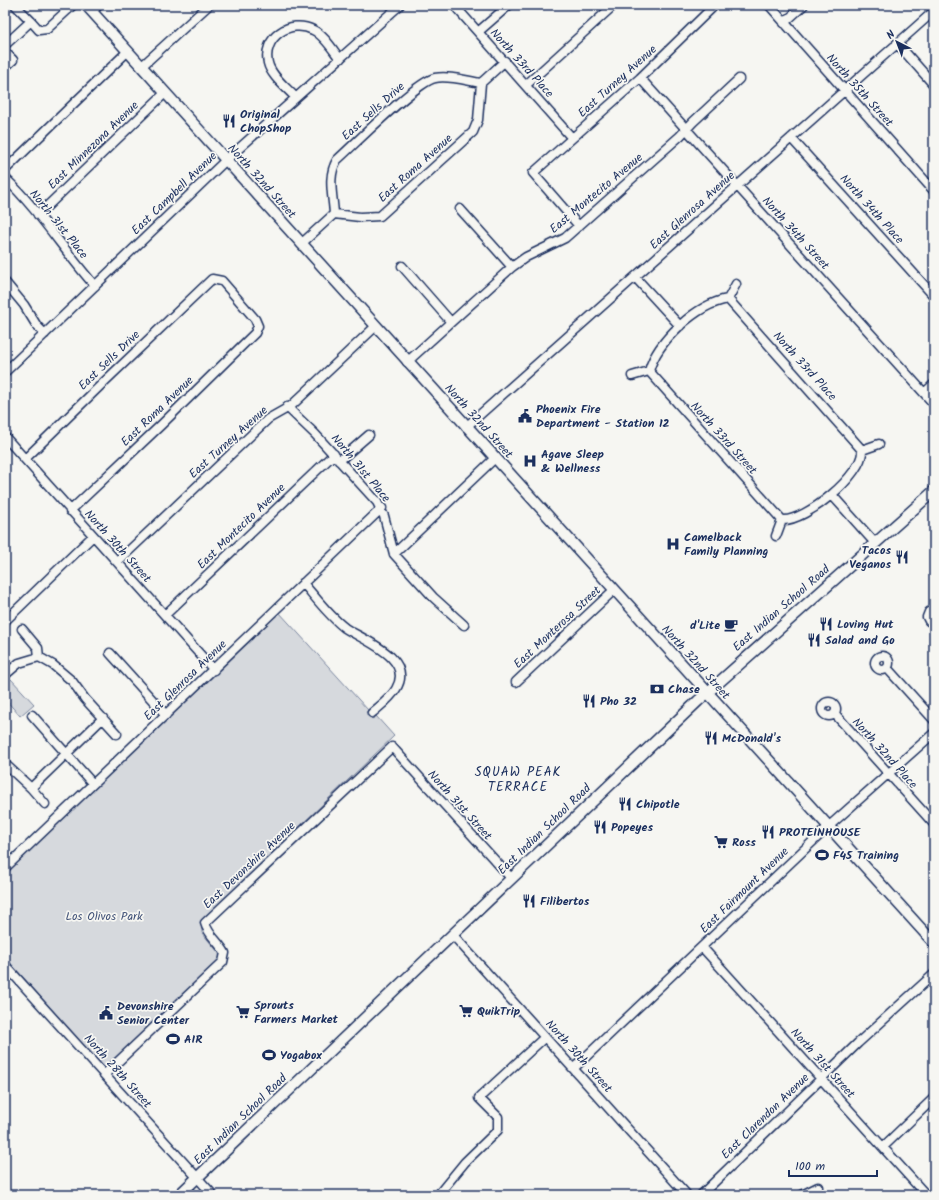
<svg xmlns="http://www.w3.org/2000/svg" width="939" height="1200" font-family="Kalam,sans-serif">
  <style>
    .green { fill: #d6d9dd; stroke: #78849e }
    .lines { fill: none; stroke-linecap: round; stroke-linejoin: round }
    .minor-casing { stroke: #1b2f5e; stroke-width: 11 }
    .major-casing { stroke: #1b2f5e; stroke-width: 13 }
    .minor { stroke: #f6f6f2; stroke-width: 8 }
    .major { stroke: #f6f6f2; stroke-width: 10 }
    .labels { text-anchor: middle; stroke-width: 3.5; stroke-linejoin: round; paint-order: stroke }
    .street-label { font-size: 12px; fill: #1b2f5e; stroke: #f6f6f2 }
    .poi-label { font-size: 12px; font-weight: bold; fill: #1b2f5e; stroke: #f6f6f2; text-anchor: start }
    .park-label { font-size: 12px; fill: #405177; stroke: #f6f6f2 }
    .neighbourhood-label { font-size: 13px; letter-spacing: 1px; fill: #1b2f5e; stroke: #f6f6f2 }
  </style>
  <rect width="100%" height="100%" fill="#f6f6f2"/>
  <filter id="ink" filterUnits="userSpaceOnUse"><feTurbulence type="fractalNoise" baseFrequency=".025" numOctaves="2"/><feDisplacementMap in="SourceGraphic" scale="8" xChannelSelector="R" yChannelSelector="G"/><feConvolveMatrix kernelMatrix="1 2 1 2 8 2 1 2 1" color-interpolation-filters="sRGB"/></filter>
  <g filter="url(#ink)">
    <path class="green" d="M279,612l89,98 -2,2 6,7 4,-3 18,20 -190,182 -2,6v9l17,20 1,6 -115,110 -100,-112v-83z
      M11,679l23,25 -14,12 -15,-17v-15z"/>
    <g class="lines">
      <g class="minor-casing">
        <path id="minor" d="M15,5l16,16
          M454,5l118,133
          M769,5l165,186
          M92,11l7,-6
          M784,23l20,-18
          M478,32l31,-27
          M897,43l37,42
          M5,45l26,-24 8,9 8,-1 26,-24
          M5,52l8,8 -8,7
          M142,66l67,-61
          M640,78l294,326
          M526,85l88,-80
          M295,97c-8,-9 -24,-21 -27,-34 -6,-25 22,-45 45,-33 11,5 20,20 27,29
          M791,138l143,158
          M5,170l123,-119
          M5,178c34,32 59,73 90,108
          M460,209l52,58
          M334,214c-1,-19 -7,-37 3,-54 18,-16 79,-78 98,-82 14,-3 32,3 46,5
          M38,215l127,-122
          M579,226l-46,-53 107,-95 75,-73
          M301,244l33,-30 26,3 20,-1 93,-84 5,-12 3,-37 24,-22
          M402,266l49,56
          M635,277l45,49
          M5,282l19,23 13,21 8,8
          M728,299l134,151c2,24 -57,72 -80,70l-133,-149c8,-30 48,-67 79,-72z
          M728,299l8,-15
          M407,362l105,-95 14,-10 39,-19 115,-102 13,-14 46,-43
          M5,372l221,-212 174,-155
          M632,376l17,-5
          M924,393l10,-9
          M287,407l28,27 62,68 7,14 10,38 39,43 31,28
          M466,427l468,-416
          M5,437l209,233
          M862,450l17,-6
          M25,459l79,-77 108,-103 10,2 33,38 3,7 -3,7 -94,92 -91,86
          M339,461l30,-26
          M832,495l43,48
          M776,536l6,-16
          M394,554l101,-96
          M117,562l151,-143 23,-13 85,-80
          M303,583c13,15 26,33 42,45 18,12 70,30 51,61 -6,10 -16,17 -24,24
          M934,609l-5,3 -2,5 2,4 5,3
          M165,615l169,-161
          M5,621l88,-85
          M22,629l16,19 1,9
          M110,653l56,62
          M875 663a7 7 0 1 1 14 0a7 7 0 1 1-14 0Z
          M39,657l14,8 19,16 13,18 32,35
          M887,668l47,52
          M5,675l14,-12 20,-6
          M516,682l98,-92
          M822 709a7 7 0 1 1 14 0a7 7 0 1 1-14 0Z
          M835,714l99,110
          M32,715l61,69
          M5,764l26,24 14,16
          M31,788l72,-70
          M5,868l377,-360
          M452,934l235,261
          M702,947l224,248
          M5,965l208,230
          M574,1068l254,-241 106,-94
          M105,1074l118,-112 2,-9c-6,-11 -17,-18 -20,-30l187,-176 119,131
          M883,1147l51,-49
          M438,1195l27,-33 33,-32v-13l-19,-19 66,-61
          M701,1195l157,-152 76,-69
          M802,1195l16,-8"/>
      </g>
      <g class="major-casing">
        <path id="major" d="M86,5l848,938
          M179,1195l519,-494 236,-210"/>
      </g>
      <use href="#minor" class="minor"/>
      <use href="#major" class="major"/>
    </g>
  </g>
  <defs>
    <g id="restaurant-bare" transform="scale(1.08)"><path d="M-5-6h1v4h1v-4h1v4h1v-4h1v5L-1.5 .5V6h-2V.5L-5-1ZM5-6V6H3V1.5H1.5Q1.5-4 5-6Z" fill="#1b2f5e" stroke="#f6f6f2" stroke-width="2.5" paint-order="stroke"/></g>
    <g id="civic-bare" transform="scale(1.08)"><path d="M-.6-6.5H3V-4.5H.6V-3L4-1V1h2V6H-6V1h2V-1L-.6-3ZM-1.2 2.5V6h2.4V2.5Z" fill="#1b2f5e" stroke="#f6f6f2" stroke-width="2.5" paint-order="stroke"/></g>
    <g id="hospital-bare" transform="scale(1.08)"><path d="M-5-5h3v3.5h4V-5h3V5h-3V1.5h-4V5h-3Z" fill="#1b2f5e" stroke="#f6f6f2" stroke-width="2.5" paint-order="stroke"/></g>
    <g id="cafe-bare" transform="scale(1.08)"><path d="M-5.5-4.5H6V0H3Q3 3.5 0 3.5H-2.5Q-5.5 3.5-5.5 0ZM3-3.2v2h1.7v-2ZM-6 4.5H4V6H-6Z" fill="#1b2f5e" stroke="#f6f6f2" stroke-width="2.5" paint-order="stroke"/></g>
    <g id="bank-bare" transform="scale(1.08)"><path d="M-6-4H6V4H-6ZM0-2.3a2.3 2.3 0 1 0 0 4.6a2.3 2.3 0 1 0 0-4.6Z" fill="#1b2f5e" stroke="#f6f6f2" stroke-width="2.5" paint-order="stroke"/></g>
    <g id="supermarket-bare" transform="scale(1.08)"><path d="M-6-5.5h2.5l.6 2H6L4.5 2H-2.5L-4.4-4H-6ZM-1.5 3.2a1.3 1.3 0 1 0 .1 0ZM3 3.2a1.3 1.3 0 1 0 .1 0Z" fill="#1b2f5e" stroke="#f6f6f2" stroke-width="2.5" paint-order="stroke"/></g>
    <g id="stadium-bare" transform="scale(1.08)"><path d="M0-5a6.5 5 0 1 0 0 10a6.5 5 0 1 0 0-10ZM-3.5-1.8h7v3.6h-7Z" fill="#1b2f5e" stroke="#f6f6f2" stroke-width="2.5" paint-order="stroke"/></g>
  </defs>
  <g fill-rule="evenodd">
    <use href="#restaurant-bare" x="229" y="121"/>
    <use href="#civic-bare" x="525" y="416"/>
    <use href="#hospital-bare" x="530" y="461"/>
    <use href="#hospital-bare" x="673" y="544"/>
    <use href="#restaurant-bare" x="902" y="557"/>
    <use href="#restaurant-bare" x="826" y="624"/>
    <use href="#cafe-bare" x="731" y="625"/>
    <use href="#restaurant-bare" x="814" y="640"/>
    <use href="#bank-bare" x="657" y="689"/>
    <use href="#restaurant-bare" x="589" y="701"/>
    <use href="#restaurant-bare" x="711" y="738"/>
    <use href="#restaurant-bare" x="625" y="804"/>
    <use href="#restaurant-bare" x="600" y="827"/>
    <use href="#restaurant-bare" x="768" y="832"/>
    <use href="#supermarket-bare" x="721" y="842"/>
    <use href="#stadium-bare" x="822" y="855"/>
    <use href="#restaurant-bare" x="529" y="901"/>
    <use href="#supermarket-bare" x="466" y="1011"/>
    <use href="#supermarket-bare" x="243" y="1012"/>
    <use href="#civic-bare" x="106" y="1013"/>
    <use href="#stadium-bare" x="173" y="1039"/>
    <use href="#stadium-bare" x="269" y="1055"/>
  </g>
  <g class="labels">
    <g class="street-label">
      <text transform="translate(522 63) rotate(48)" y="4">North 33rd Place</text>
      <text transform="translate(617 81) rotate(-42)" y="4">East Turney Avenue</text>
      <text transform="translate(860 90) rotate(48)" y="4">North 35th Street</text>
      <text transform="translate(373 111) rotate(-42)" y="4">East Sells Drive</text>
      <text transform="translate(93 145) rotate(-44)" y="4">East Minnezona Avenue</text>
      <text transform="translate(415 168) rotate(-42)" y="4">East Roma Avenue</text>
      <text transform="translate(262 181) rotate(48)" y="4">North 32nd Street</text>
      <text transform="translate(174 193) rotate(-44)" y="4">East Campbell Avenue</text>
      <text transform="translate(596 193) rotate(-40)" y="4">East Montecito Avenue</text>
      <text transform="translate(872 209) rotate(48)" y="4">North 34th Place</text>
      <text transform="translate(692 210) rotate(-42)" y="4">East Glenrosa Avenue</text>
      <text transform="translate(59 224) rotate(51)" y="4">North 31st Place</text>
      <text transform="translate(796 233) rotate(48)" y="4">North 34th Street</text>
      <text transform="translate(109 360) rotate(-44)" y="4">East Sells Drive</text>
      <text transform="translate(805 366) rotate(48)" y="4">North 33rd Place</text>
      <text transform="translate(157 411) rotate(-44)" y="4">East Roma Avenue</text>
      <text transform="translate(479 421) rotate(48)" y="4">North 32nd Street</text>
      <text transform="translate(724 438) rotate(48)" y="4">North 33rd Street</text>
      <text transform="translate(228 442) rotate(-42)" y="4">East Turney Avenue</text>
      <text transform="translate(361 468) rotate(50)" y="4">North 31st Place</text>
      <text transform="translate(241 526) rotate(-44)" y="4">East Montecito Avenue</text>
      <text transform="translate(118 546) rotate(48)" y="4">North 30th Street</text>
      <text transform="translate(781 608) rotate(-41)" y="4">East Indian School Road</text>
      <text transform="translate(557 627) rotate(-43)" y="4">East Monterosa Street</text>
      <text transform="translate(696 662) rotate(48)" y="4">North 32nd Street</text>
      <text transform="translate(185 680) rotate(-44)" y="4">East Glenrosa Avenue</text>
      <text transform="translate(885 753) rotate(48)" y="4">North 32nd Place</text>
      <text transform="translate(460 805) rotate(48)" y="4">North 31st Street</text>
      <text transform="translate(544 829) rotate(-44)" y="4">East Indian School Road</text>
      <text transform="translate(249 865) rotate(-43)" y="4">East Devonshire Avenue</text>
      <text transform="translate(744 890) rotate(-44)" y="4">East Fairmount Avenue</text>
      <text transform="translate(579 1056) rotate(48)" y="4">North 30th Street</text>
      <text transform="translate(823 1063) rotate(48)" y="4">North 31st Street</text>
      <text transform="translate(118 1071) rotate(48)" y="4">North 28th Street</text>
      <text transform="translate(765 1116) rotate(-44)" y="4">East Clarendon Avenue</text>
      <text transform="translate(240 1119) rotate(-44)" y="4">East Indian School Road</text>
    </g>
    <g class="poi-label">
      <text x="240" y="118">Original<tspan x="240" dy="14">ChopShop</tspan></text>
      <text x="536" y="413">Phoenix Fire<tspan x="536" dy="14">Department - Station 12</tspan></text>
      <text x="541" y="458">Agave Sleep<tspan x="541" dy="14">&amp; Wellness</tspan></text>
      <text x="684" y="541">Camelback<tspan x="684" dy="14">Family Planning</tspan></text>
      <text x="891" y="554" text-anchor="end">Tacos<tspan x="891" dy="14">Veganos</tspan></text>
      <text x="837" y="628">Loving Hut</text>
      <text x="720" y="629" text-anchor="end">d'Lite</text>
      <text x="825" y="644">Salad and Go</text>
      <text x="668" y="693">Chase</text>
      <text x="600" y="705">Pho 32</text>
      <text x="722" y="742">McDonald's</text>
      <text x="636" y="808">Chipotle</text>
      <text x="611" y="831">Popeyes</text>
      <text x="779" y="836">PROTEINHOUSE</text>
      <text x="732" y="846">Ross</text>
      <text x="833" y="859">F45 Training</text>
      <text x="540" y="905">Filibertos</text>
      <text x="254" y="1009">Sprouts<tspan x="254" dy="14">Farmers Market</tspan></text>
      <text x="117" y="1010">Devonshire<tspan x="117" dy="14">Senior Center</tspan></text>
      <text x="477" y="1015">QuikTrip</text>
      <text x="184" y="1043">AIR</text>
      <text x="280" y="1059">Yogabox</text>
    </g>
    <g class="park-label">
      <text x="104" y="920">Los Olivos Park</text>
    </g>
    <g class="neighbourhood-label">
      <text x="518" y="776">SQUAW PEAK<tspan x="518" dy="15">TERRACE</tspan></text>
    </g>
  </g>
  <rect width="939" height="1200" fill="none" stroke="#f6f6f2" stroke-width="20"/>
  <rect x="10" y="10" width="919" height="1180" fill="none" stroke="#1b2f5e" stroke-width="1.5" filter="url(#ink)"/>
  <g transform="translate(897 42) rotate(318)" stroke="#f6f6f2" stroke-width="3" paint-order="stroke">
  <path d="M0-3L7 15L0 10L-7 15Z" fill="#1b2f5e"/>
  <text y="-6" font-size="11" font-weight="bold" text-anchor="middle" fill="#1b2f5e">N</text>
  </g>
  <path d="M789 1170v6h88v-6" fill="none" stroke="#1b2f5e" stroke-width="2"/>
  <text x="795" y="1170" font-size="12" fill="#1b2f5e" stroke="#f6f6f2" stroke-width="3" paint-order="stroke">100 m</text>
</svg>
